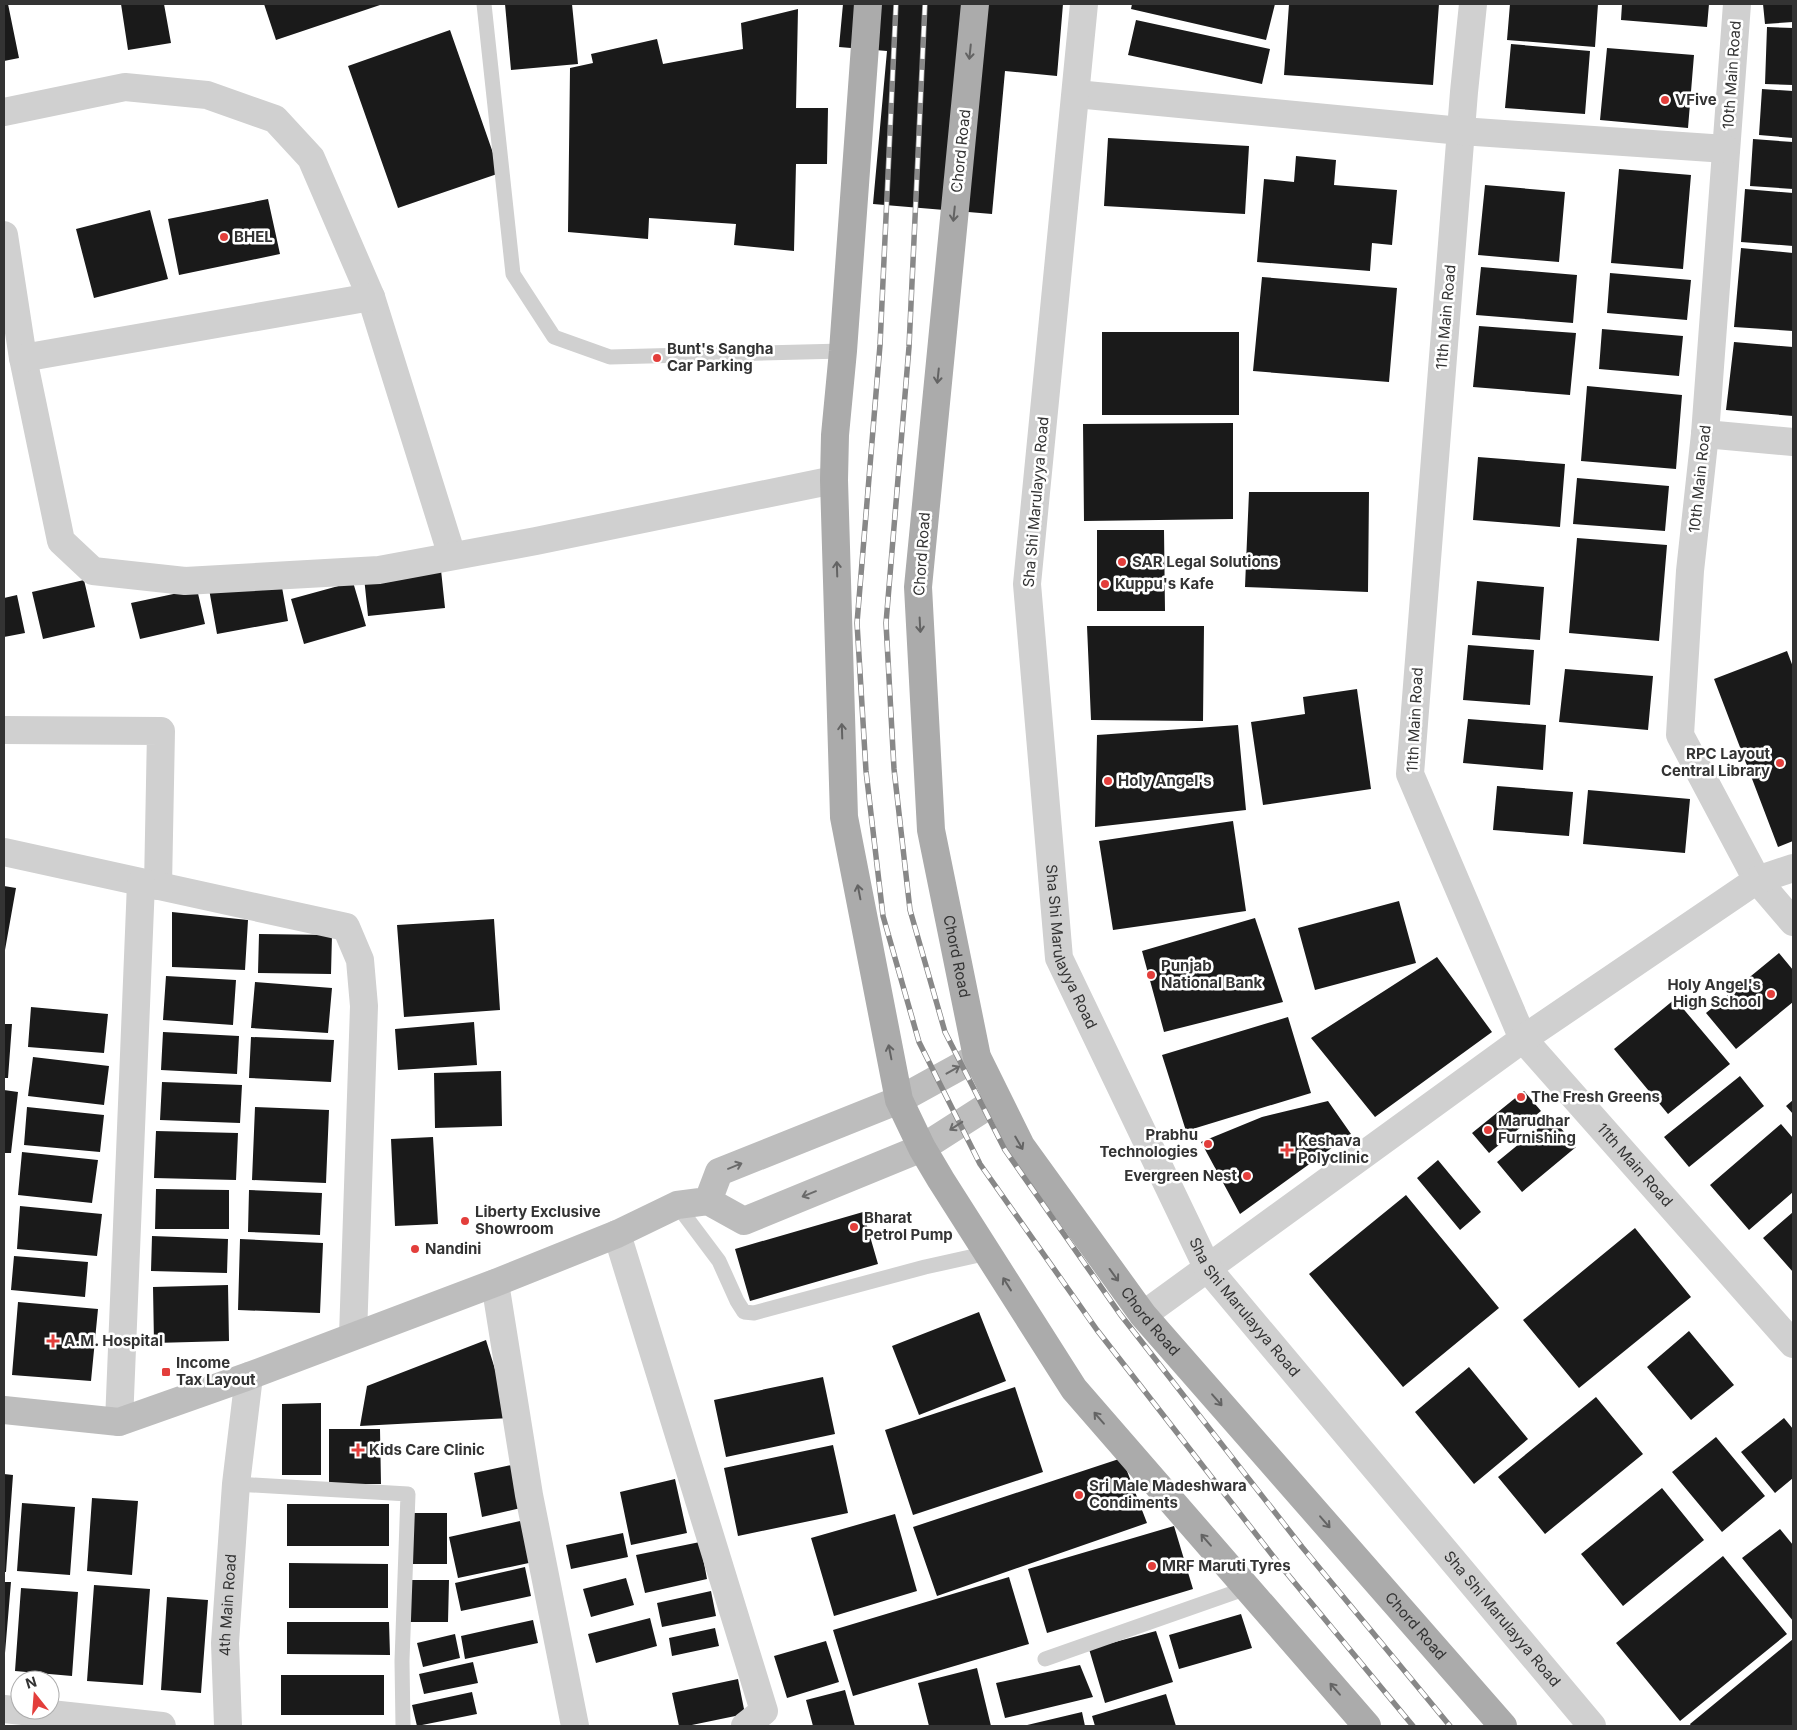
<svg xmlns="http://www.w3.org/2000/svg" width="1797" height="1730" font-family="Inter,sans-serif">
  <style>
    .building { fill: #1a1a1a }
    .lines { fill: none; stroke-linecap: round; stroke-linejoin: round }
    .service { stroke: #d0d0d0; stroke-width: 15 }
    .minor { stroke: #d0d0d0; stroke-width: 28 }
    .tertiary { stroke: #d0d0d0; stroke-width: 28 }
    .secondary { stroke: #bdbdbd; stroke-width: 28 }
    .primary { stroke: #ababab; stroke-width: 28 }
    .rail-casing { stroke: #888; stroke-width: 5.5 }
    .rail { stroke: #fff; stroke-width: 4; stroke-dasharray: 11; stroke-linecap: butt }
    .oneway { stroke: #636363 }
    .oneway2 { stroke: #6a6a6a }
    .poi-dot { fill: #e33e3b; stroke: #fff; stroke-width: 2 }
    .labels { text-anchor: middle; stroke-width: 5; stroke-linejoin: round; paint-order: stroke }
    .street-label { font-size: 15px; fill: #333; stroke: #fff }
    .poi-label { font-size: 15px; font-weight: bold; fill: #333; stroke: #fff; text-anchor: start }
  </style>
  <rect width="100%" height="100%" fill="#fff"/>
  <path class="building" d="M4,4h4l11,54 -15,3z
    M121,4h43l7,39 -43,7z
    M264,4h119l-107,36z
    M505,4h67l6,60 -67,6z
    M843,4h220l-6,72 -52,-5 -13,143 -119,-10 14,-153 -48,-4z
    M1132,4h143l-9,36 -135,-31z
    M1289,4h150l-6,81 -149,-10z
    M1510,4h88l-3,43 -88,-7z
    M1622,4h87l-2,23 -86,-7z
    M1763,4h30v18l-28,2z
    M798,9l-2,99h32l-1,56h-31l-2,87 -60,-6 2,-21 -87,-6 -1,21 -80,-7 2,-164 23,-5 -2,-9 66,-15 6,25 80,-15 -2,-26z
    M1136,20l134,29 -8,35 -134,-29z
    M1767,27l26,1v57l-28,-1z
    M450,30l50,143 -102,35 -50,-142z
    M1511,44l79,7 -5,63 -80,-6z
    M1607,48l87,7 -6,73 -88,-8z
    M1762,89l31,2v47l-34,-3z
    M1108,138l141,8 -4,68 -141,-8z
    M1753,139l40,3v47l-43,-3z
    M1296,156l40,4 -2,25 63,5 -5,55 -20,-2 -2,28 -113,-9 7,-83 30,3z
    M1619,169l72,6 -8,94 -72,-6z
    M1485,185l80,7 -6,70 -81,-7z
    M1745,189l48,4v53l-52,-4z
    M268,199l12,55 -101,21 -11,-56z
    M150,210l18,69 -74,19 -18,-69z
    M1741,248l52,5v78l-59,-4z
    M1481,267l96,8 -4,48 -97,-8z
    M1610,273l81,7 -4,40 -80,-7z
    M1262,277l135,11 -8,94 -136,-11z
    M1479,326l97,7 -6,62 -97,-8z
    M1602,329l81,7 -4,40 -80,-7z
    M1102,332h137v83h-137z
    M1734,342l59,5v69l-67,-6z
    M1587,386l95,9 -6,74 -95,-8z
    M1233,423v96l-149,2 -1,-97z
    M1478,457l87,7 -5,63 -87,-7z
    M1577,478l92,8 -4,45 -92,-7z
    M1249,492h120l-1,100 -123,-5z
    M1097,530h67l1,81h-68z
    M1577,538l90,7 -8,96 -90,-8z
    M441,570l4,38 -77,8 -4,-39z
    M280,576l8,45 -71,13 -8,-45z
    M84,580l11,47 -52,12 -11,-47z
    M1477,581l67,6 -4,53 -68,-5z
    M353,582l13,44 -62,18 -13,-45z
    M197,589l8,35 -65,15 -9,-36z
    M17,595l8,38 -21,4v-39z
    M1087,626h117l-1,95 -112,-1z
    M1468,645l66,5 -4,55 -67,-5z
    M1787,651l6,16v174l-15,6 -64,-168z
    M1565,669l88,7 -5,54 -89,-8z
    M1357,689l14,100 -108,16 -12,-83 54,-8 -2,-17z
    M1468,719l78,6 -3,45 -80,-7z
    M1238,725l8,85 -151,17 2,-92z
    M1497,786l76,6 -4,44 -76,-6z
    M1588,790l102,9 -5,54 -102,-9z
    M1233,821l13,90 -133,19 -14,-89z
    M4,886l12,2 -11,62h-1z
    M1399,901l17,62 -101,27 -17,-62z
    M172,912l76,8 -3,50 -73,-3z
    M1255,918l28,84 -119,30 -22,-81z
    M494,919l6,91 -96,7 -7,-92z
    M259,934l73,1 -1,39 -73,-1z
    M1779,953l14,17v32l-57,47 -30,-36z
    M1437,957l55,75 -117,85 -64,-79z
    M166,976l70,4 -3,45 -70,-5z
    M255,982l77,6 -4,45 -77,-5z
    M1675,999l55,65 -62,50 -54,-65z
    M31,1007l77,7 -4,39 -76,-6z
    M1288,1017l23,76 -125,38 -24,-76z
    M474,1022l3,43 -79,5 -3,-41z
    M4,1024h8l-4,54h-4z
    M163,1032l76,4 -2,38 -76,-4z
    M251,1037l83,3 -3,42 -82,-4z
    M33,1057l76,9 -5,39 -76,-9z
    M501,1071l1,55 -67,2 -1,-55z
    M1740,1076l24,30 -75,61 -25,-30z
    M162,1082l80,3 -2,38 -80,-3z
    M4,1090l14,2 -7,61h-7z
    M1524,1091l17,20 -52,42 -17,-20z
    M1793,1100v14l-7,-8z
    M1328,1101l23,33 -111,80 -39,-72 61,-25z
    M27,1107l77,8 -4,37 -76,-7z
    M255,1107l74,3 -3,73 -74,-3z
    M1552,1117l24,30 -54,45 -25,-30z
    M1781,1124l12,14v54l-44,38 -39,-45z
    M156,1131l82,2 -2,47 -82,-2z
    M433,1137l5,87 -43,2 -4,-87z
    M22,1152l76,8 -6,43 -74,-8z
    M1438,1160l43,52 -21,18 -43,-52z
    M156,1189l73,1v39h-74z
    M249,1190l73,3 -2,42 -72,-3z
    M1406,1195l93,113 -96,79 -94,-113z
    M20,1206l82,8 -5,42 -80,-7z
    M863,1212l15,52 -128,37 -15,-52z
    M1793,1212v60l-30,-34z
    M1635,1228l56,69 -112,91 -56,-68z
    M152,1236l76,3 -1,34 -76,-2z
    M240,1239l83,4 -3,70 -82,-3z
    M14,1256l74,6 -3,35 -74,-7z
    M228,1285l1,56 -75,2 -1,-56z
    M18,1302l80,7 -7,72 -79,-6z
    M979,1312l27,69 -87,34 -27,-69z
    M1689,1331l45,54 -43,35 -44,-53z
    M486,1340l24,78 -150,8 7,-40z
    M1469,1367l59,72 -54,45 -59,-72z
    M823,1377l12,57 -109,23 -12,-57z
    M1015,1387l28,85 -130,43 -28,-85z
    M1596,1397l47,57 -98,80 -47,-57z
    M321,1403v72h-39v-71z
    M1784,1418l9,11v49l-18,15 -34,-41z
    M329,1429h51l1,55h-52z
    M1716,1437l49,59 -43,36 -50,-60z
    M833,1445l15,68 -110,23 -14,-68z
    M1122,1458l25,65 -210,73 -24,-69z
    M516,1464l9,43 -43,10 -8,-44z
    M4,1474l9,1 -7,97h-2z
    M675,1479l12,54 -56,12 -11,-53z
    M1662,1488l42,52 -81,66 -42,-52z
    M92,1498l46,3 -6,74 -45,-4z
    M22,1503l53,4 -5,68 -53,-4z
    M287,1504h102v42h-102z
    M411,1513h36v51h-36z
    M895,1514l22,77 -83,25 -23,-78z
    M529,1519l9,42 -80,17 -9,-41z
    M1174,1526l19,63 -146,44 -19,-64z
    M1780,1529l13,16v76l-51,-63z
    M623,1533l5,24 -57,12 -5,-24z
    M700,1542l7,37 -62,14 -9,-38z
    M1723,1556l64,78 -107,87 -64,-78z
    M289,1563l99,1v44h-99z
    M525,1567l6,29 -70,15 -6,-28z
    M1009,1577l20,67 -176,52 -20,-66z
    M626,1578l8,27 -43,12 -8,-28z
    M410,1580h39l-1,42h-38z
    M4,1582h7l-6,71h-1z
    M94,1585l56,4 -7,96 -56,-4z
    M21,1588l57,4 -6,84 -57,-5z
    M711,1591l5,25 -54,11 -5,-24z
    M167,1597l41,3 -7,93 -40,-3z
    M1241,1614l11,34 -73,21 -10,-34z
    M650,1618l7,28 -61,17 -8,-29z
    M533,1620l5,23 -73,16 -4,-23z
    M287,1622h102l1,33 -103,-1z
    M715,1628l4,18 -47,10 -3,-18z
    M1156,1631l17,51 -68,21 -16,-54z
    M455,1634l5,24 -37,9 -6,-24z
    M1793,1639v87h-102l-1,-2z
    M826,1641l13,41 -52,16 -13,-42z
    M473,1662l5,21 -54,11 -5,-20z
    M1080,1665l13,32 -88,21 -9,-35z
    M977,1668l14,58h-62l-11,-43z
    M281,1675h103v40h-103z
    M738,1679l7,35 -58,12h-8l-7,-33z
    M845,1690l10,36h-42l-7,-26z
    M472,1692l5,22 -60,12 -5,-21z
    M1166,1694l10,32h-81l-3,-10z
    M1082,1712l3,14h-62z"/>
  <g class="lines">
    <path class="service" d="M484,4l29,270 41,63 56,20 233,-6
      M677,1205l42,56 18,40 7,11 10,1 171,-46 63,-14
      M236,1484l172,10 -6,167 1,65
      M1045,1659l202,-71"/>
    <g class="minor">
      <path id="s1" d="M1473,4l-9,88 -54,682 113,265 270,305"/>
      <path d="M1737,4l-32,430 -15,137 -10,164 77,145 36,42"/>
      <path d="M1076,94l385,37 265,18"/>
      <path d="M4,112l121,-25 82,8 68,24 36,39 60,139 81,259"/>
      <path d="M4,235l19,123 38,183 32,30 92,10 194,-11 157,-29 298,-61"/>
      <path d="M23,358l348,-61"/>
      <path d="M1705,434l88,8"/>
      <path d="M4,730l157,1 -3,155"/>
      <path d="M4,852l342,75 14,33 4,46 -11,330"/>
      <path d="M617,1234l147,477 -19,15"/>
      <path d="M495,1283l34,212 46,231"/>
      <path d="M1143,1315l380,-276 234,-159 36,-12"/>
      <path d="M119,1422l22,-539"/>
      <path d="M4,1709l158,17"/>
      <path id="s2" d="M228,1726l-3,-83 11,-159 13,-108"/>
    </g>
    <path class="tertiary" id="s3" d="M1084,4l-57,580 32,374 149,311 384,457"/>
    <path class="secondary" d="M708,1201l11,-29 180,-72 78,-43
      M4,1410l115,12 130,-46 246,-93 122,-49 60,-29 31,-4 36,20 178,-73 75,-48"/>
    <g class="primary">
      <path d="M868,4l-25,347 -8,84 -1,45 10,337 55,283 23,48 19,32 133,209 293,337"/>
      <path id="s4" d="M975,4l-57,583 13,243 46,227 44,89 122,169 360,411"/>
    </g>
    <g class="rail-casing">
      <path id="rail" d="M896,4l-16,341 -23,278 9,148 17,145 36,126 61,122 117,166 183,235 133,161
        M925,4l-16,343 -23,276 8,146 16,141 35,122 60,118 115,164 182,233 148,179"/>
    </g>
    <use href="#rail" class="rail"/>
  </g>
  <defs><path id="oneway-shaft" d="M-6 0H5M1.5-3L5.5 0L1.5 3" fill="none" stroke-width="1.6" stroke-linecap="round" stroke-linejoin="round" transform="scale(1.25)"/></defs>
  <g class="oneway">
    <use href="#oneway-shaft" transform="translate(970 52) rotate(96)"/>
    <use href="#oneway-shaft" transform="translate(954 214) rotate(96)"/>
    <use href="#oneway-shaft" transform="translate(938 376) rotate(96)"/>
    <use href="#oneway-shaft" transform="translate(837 569) rotate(-92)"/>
    <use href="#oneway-shaft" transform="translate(920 625) rotate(87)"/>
    <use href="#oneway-shaft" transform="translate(842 731) rotate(-92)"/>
    <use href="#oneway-shaft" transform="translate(859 892) rotate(-101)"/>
    <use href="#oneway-shaft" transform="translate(890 1052) rotate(-101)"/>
    <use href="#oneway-shaft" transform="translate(1019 1143) rotate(60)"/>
    <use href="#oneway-shaft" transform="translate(1114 1275) rotate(54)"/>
    <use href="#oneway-shaft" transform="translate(1007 1284) rotate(-122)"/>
    <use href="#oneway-shaft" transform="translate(1217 1400) rotate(49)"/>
    <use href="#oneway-shaft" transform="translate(1099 1418) rotate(-131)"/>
    <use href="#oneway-shaft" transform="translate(1325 1522) rotate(49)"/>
    <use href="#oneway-shaft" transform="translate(1206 1540) rotate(-131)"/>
    <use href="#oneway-shaft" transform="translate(1335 1689) rotate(-131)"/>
  </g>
  <g class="oneway2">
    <use href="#oneway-shaft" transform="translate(953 1070) rotate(-29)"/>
    <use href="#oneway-shaft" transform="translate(956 1126) rotate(147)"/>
    <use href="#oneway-shaft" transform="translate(735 1166) rotate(-22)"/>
    <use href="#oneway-shaft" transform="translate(809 1194) rotate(158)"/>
  </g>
  <g class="poi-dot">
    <circle cx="1665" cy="100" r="5"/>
    <circle cx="224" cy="237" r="5"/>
    <circle cx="657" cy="358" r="5"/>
    <circle cx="1122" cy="562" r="5"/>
    <circle cx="1105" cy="584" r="5"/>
    <circle cx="1780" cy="763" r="5"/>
    <circle cx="1108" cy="781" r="5"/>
    <circle cx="1151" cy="975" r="5"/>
    <circle cx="1771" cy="994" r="5"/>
    <circle cx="1521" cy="1097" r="5"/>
    <circle cx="1488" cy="1130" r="5"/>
    <circle cx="1208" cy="1144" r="5"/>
    <path d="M1284.5 1142.5h5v5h5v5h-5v5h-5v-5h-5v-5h5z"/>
    <circle cx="1247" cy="1176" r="5"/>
    <circle cx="465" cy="1221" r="5"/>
    <circle cx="854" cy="1227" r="5"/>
    <circle cx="415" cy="1249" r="5"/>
    <path d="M50.5 1333.5h5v5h5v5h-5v5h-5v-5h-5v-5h5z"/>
    <rect x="161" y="1367" width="10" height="10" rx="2.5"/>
    <path d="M355.5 1442.5h5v5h5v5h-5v5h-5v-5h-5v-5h5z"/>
    <circle cx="1079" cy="1495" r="5"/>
    <circle cx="1152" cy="1566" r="5"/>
  </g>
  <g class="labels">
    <g class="street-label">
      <text transform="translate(1732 75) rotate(-86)" y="5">10th Main Road</text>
      <text transform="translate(961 151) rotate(-84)" y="5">Chord Road</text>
      <text transform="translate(1446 317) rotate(-85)" y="5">11th Main Road</text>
      <text transform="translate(1700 479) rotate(-84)" y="5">10th Main Road</text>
      <text transform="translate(1036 502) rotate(-85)" y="5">Sha Shi Marulayya Road</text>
      <text transform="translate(922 554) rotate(-86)" y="5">Chord Road</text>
      <text transform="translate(1415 720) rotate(-87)" y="5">11th Main Road</text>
      <text dy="5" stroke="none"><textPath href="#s3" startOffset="950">Sha Shi Marulayya Road</textPath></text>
      <text dy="5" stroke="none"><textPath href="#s4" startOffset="958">Chord Road</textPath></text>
      <text dy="5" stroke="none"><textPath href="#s1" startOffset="1229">11th Main Road</textPath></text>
      <text dy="5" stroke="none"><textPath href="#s3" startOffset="1355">Sha Shi Marulayya Road</textPath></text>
      <text dy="5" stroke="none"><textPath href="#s4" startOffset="1378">Chord Road</textPath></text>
      <text dy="5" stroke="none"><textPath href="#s2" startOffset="121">4th Main Road</textPath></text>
      <text dy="5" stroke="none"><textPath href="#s3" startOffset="1760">Sha Shi Marulayya Road</textPath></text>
      <text dy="5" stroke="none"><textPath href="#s4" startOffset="1782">Chord Road</textPath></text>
    </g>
    <g class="poi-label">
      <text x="1675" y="105">VFive</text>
      <text x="234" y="242">BHEL</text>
      <text x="667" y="354">Bunt's Sangha<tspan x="667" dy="17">Car Parking</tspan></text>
      <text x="1132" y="567">SAR Legal Solutions</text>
      <text x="1115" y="589">Kuppu's Kafe</text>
      <text x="1770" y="759" text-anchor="end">RPC Layout<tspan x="1770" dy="17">Central Library</tspan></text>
      <text x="1118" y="786">Holy Angel's</text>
      <text x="1161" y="971">Punjab<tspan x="1161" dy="17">National Bank</tspan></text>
      <text x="1761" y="990" text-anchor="end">Holy Angel's<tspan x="1761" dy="17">High School</tspan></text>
      <text x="1531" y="1102">The Fresh Greens</text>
      <text x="1498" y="1126">Marudhar<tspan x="1498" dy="17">Furnishing</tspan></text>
      <text x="1198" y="1140" text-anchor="end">Prabhu<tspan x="1198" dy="17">Technologies</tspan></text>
      <text x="1298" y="1146">Keshava<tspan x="1298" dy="17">Polyclinic</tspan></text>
      <text x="1237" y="1181" text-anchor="end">Evergreen Nest</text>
      <text x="475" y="1217">Liberty Exclusive<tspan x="475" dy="17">Showroom</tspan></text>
      <text x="864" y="1223">Bharat<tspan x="864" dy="17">Petrol Pump</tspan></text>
      <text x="425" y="1254">Nandini</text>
      <text x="64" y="1346">A.M. Hospital</text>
      <text x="176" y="1368">Income<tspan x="176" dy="17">Tax Layout</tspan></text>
      <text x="369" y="1455">Kids Care Clinic</text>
      <text x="1089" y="1491">Sri Male Madeshwara<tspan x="1089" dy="17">Condiments</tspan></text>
      <text x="1162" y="1571">MRF Maruti Tyres</text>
    </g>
  </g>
  <rect width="1797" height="1730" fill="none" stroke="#333333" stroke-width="10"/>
  <g transform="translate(35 1695) rotate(343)"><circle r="24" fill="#ffffff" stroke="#adadad"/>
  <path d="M0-4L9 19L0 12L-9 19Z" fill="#e33e3b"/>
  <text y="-8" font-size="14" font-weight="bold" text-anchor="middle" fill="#333333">N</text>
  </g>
</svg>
